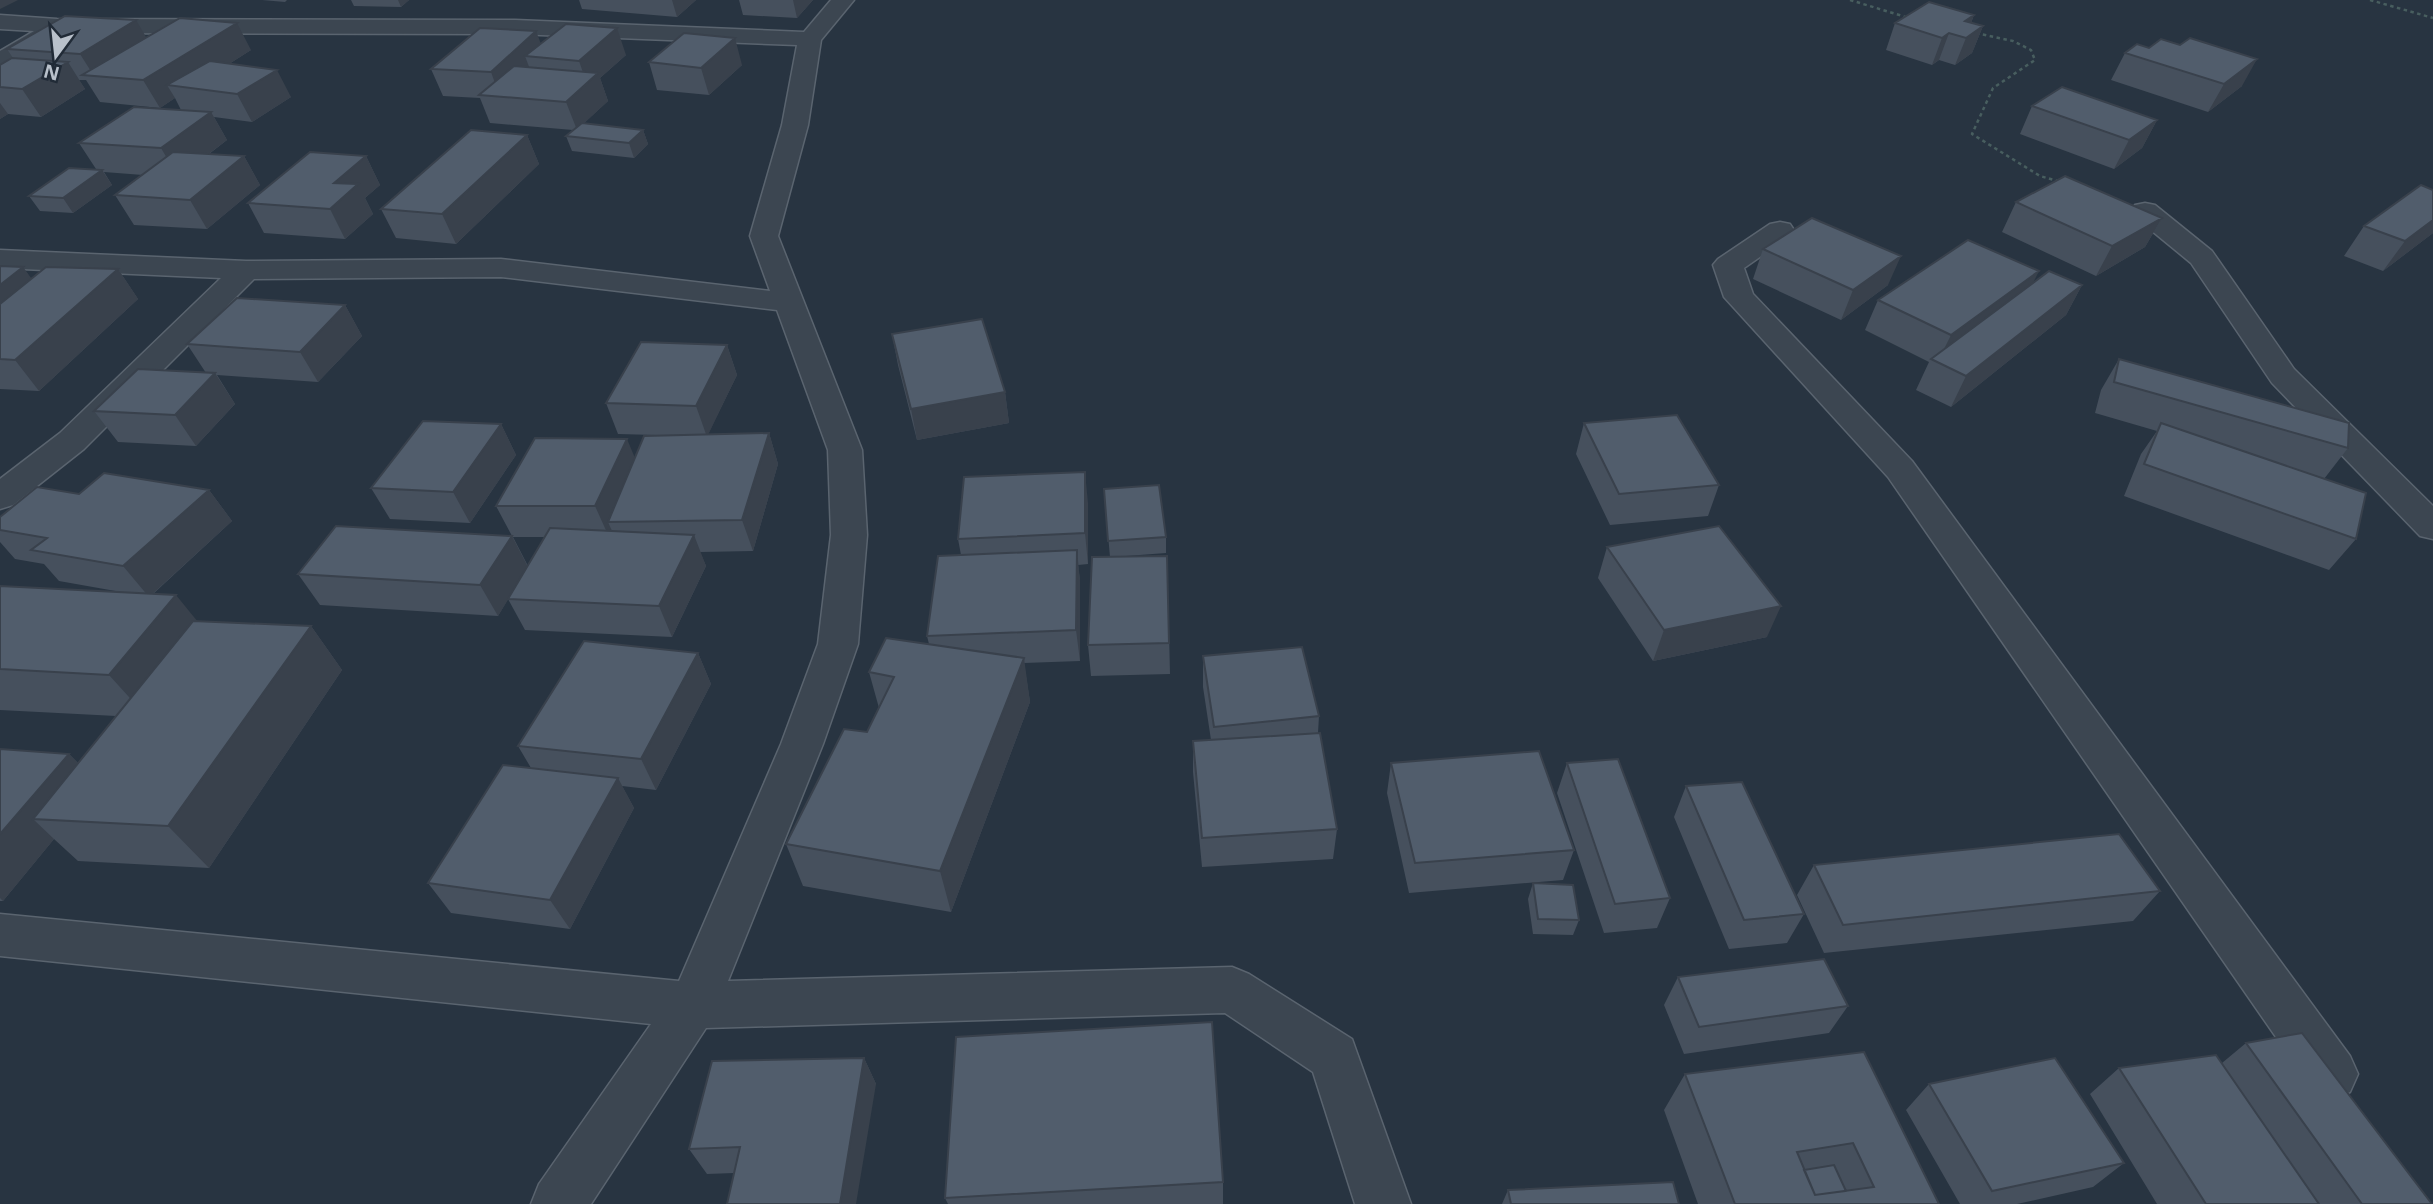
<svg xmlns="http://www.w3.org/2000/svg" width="2433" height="1204" font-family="'Noto Sans',sans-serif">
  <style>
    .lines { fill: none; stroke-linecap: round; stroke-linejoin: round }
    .minor-casing { stroke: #5a646f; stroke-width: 3 }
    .path { stroke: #485e5f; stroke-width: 2.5; stroke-dasharray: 3.5 3.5; stroke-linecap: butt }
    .minor { fill: #3c4651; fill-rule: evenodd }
    .wall { fill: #46505d; fill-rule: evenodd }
    .shaded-wall { fill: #39414c }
    .building { fill: #515d6c; stroke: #39414c; stroke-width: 2; fill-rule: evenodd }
  </style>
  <rect width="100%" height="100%" fill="#283441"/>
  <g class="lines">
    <g class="minor-casing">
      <path id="minor" d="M831,0h23l-33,40 -13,85 -30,111 84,214 5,85 -9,109 -35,100 -95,237 504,-14 17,7 103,65 59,165h-56l-42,-132 -88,-59 -519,15 -115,176h-60l8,-20 112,-160 -651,-68v-42l679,67 102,-237 37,-100 13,-109 -3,-85 -51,-140 -276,-33 -247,2 -170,170 -71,56 -13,4v-30l60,-46 161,-155 -221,-10v-18l246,11 255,-2 269,32 -20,-55 32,-111 15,-80 -282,-11 -451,-1 -56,33 -8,2v-17l34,-20 -34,-2v-14l57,4 458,1 289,12z
        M2145,203l10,2 57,46 82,118 139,137v33l-13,-3 -148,-153 -81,-120 -56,-46 -4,-6 4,-6z
        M1780,222l10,2 4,6 -4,6 -46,32 9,26 159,167 438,595 8,18 -8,18 -18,7 -18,-7 -426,-615 -164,-180 -11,-32 5,-6 52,-35z"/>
    </g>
    <path class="path" d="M1850,0l59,18
      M2370,0l63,18
      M1976,33l37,8 18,9 4,10 -42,28 -21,46 68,42 21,6"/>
    <use href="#minor" class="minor"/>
  </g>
  <path class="wall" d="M262,0h25l-2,2z
    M351,0h58l-8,7 -47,-1z
    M579,0h117l-19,17 -95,-8z
    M739,0h74l-16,18 -54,-3z
    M1974,15l-3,8 12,3 -11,27 -17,12 -16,-5 -7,5 -46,-15 9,-27z
    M146,38l105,12 -22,14 62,33 -39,25 -38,-5 13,23 -18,14 35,2 16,29 -53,44 -73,-4 -19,-30 28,-20 -39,-3 8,13 -39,28 -33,-2 -11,-15 67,-27 -17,-26 102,-33 -6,-12 -15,10 -60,-6 -14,-22h-7l6,9 -44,28 -33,-3 -8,5v-54l13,-7 -6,-9z
    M541,44l85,11 -26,23 8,23 -24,22 59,7 5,14 -14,14 -62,-7 -6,-15 7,-6 -83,-7 -10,-25 -37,-2 -12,-27z
    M2125,53l117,33 -34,26 -97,-32z
    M649,62l93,3 -33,30 -52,-5z
    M2032,106l125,14 -15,28 -28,21 -94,-35z
    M527,135l12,29 -83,80 -60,-6 -15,-29z
    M366,156l14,29 -15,13 8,16 -28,25 -81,-6 -16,-30z
    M2433,190v43l-50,38 -39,-15 20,-30z
    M2016,202l146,16 -17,29 -49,29 -94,-44z
    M1763,249l125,36 -47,35 -88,-41z
    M0,266l23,1 8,12 87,-10 20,30 -99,92 -39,-2z
    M2033,283l49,2 -16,30 -115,92 -35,-17 13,-28 -64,-32 13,-30z
    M345,305l17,31 -44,46 -101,-7 18,29 -39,42 -78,-4 -24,-31 112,-38 -19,-29z
    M892,334l113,58 4,31 -92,17 -19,-75z
    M727,345l10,30 -29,59 61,-1 9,31 -25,87 -53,1 6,14 -34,71 -147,-7 -17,-31 -10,17 -178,-11 -22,-31 214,-38 -16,-30 139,-49 20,-22 -37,-1 -12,-31zM513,537h32l-17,29z
    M2119,359l229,89 -24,31 32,60 -27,31 -205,-74 17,-42 16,-23 -62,-18 6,-23z
    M1584,423l135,62 -11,31 -98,9 -34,-71z
    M501,424l15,31 -46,68 -80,-4 -19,-31z
    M1104,489l62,48v16l-53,4 55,30 2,87 -79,2 -3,-31 22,-88z
    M209,490l23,31 -79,73 44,27 114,5 31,44 -133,198 -131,-7 -24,-22 -51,62h-3v-152l69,5 9,9 38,-47 -116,-6v-124l121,6 -62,-11 -15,-17 -29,-5 -15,-17v-25l79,-23z
    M1088,503v61l-10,1 2,16v80l-56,2 6,39 -79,210 -148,-26 -17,-42 81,-112 12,-24 -10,-36 60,-28 -2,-8 34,-81 -3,-16z
    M1607,547l160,90 -114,24 -55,-83z
    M698,653l13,31 -55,106 -34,-4 12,22 -64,121 -119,-16 -23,-30 103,-115 -13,-22z
    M1203,656l116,60 -1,17 19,96 -4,30 -131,8 -9,-95v-31l18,-1 -8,-53z
    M1391,763l183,87 -11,30 -154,13 -22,-100z
    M1567,763l103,135 -13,30 -53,5 -47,-140z
    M1686,786l118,128 -17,29 -58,6 -55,-132z
    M1814,865l346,26 -27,30 -309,32 -27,-58z
    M1533,883l46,37 -6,15 -40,-1 -5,-35z
    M1678,977l170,29 -19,27 -145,21 -20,-49z
    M2246,1043l186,161h-275l-67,-110 29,-26 103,-5z
    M1864,1052l75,152h-241l-34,-94 21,-36z
    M864,1058l12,26 -142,89 -27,1 -18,-25z
    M1929,1084l195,79 -31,24 -76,17h-57l-54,-94z
    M1223,1182v22h-275l-3,-6z
    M1508,1190l171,14h-177z"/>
  <path class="shaded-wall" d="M0,0h18l-18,9z
    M398,0h11l-8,7z
    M672,0h24l-19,17z
    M793,0h20l-16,18z
    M1974,15l-9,23v-17z
    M136,20l16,27 -58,29 -14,-22z
    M237,23l14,27 -60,38 -24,-3 8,13 -15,10 -17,-28z
    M1983,26l-11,27 -17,12 11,-27z
    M617,28l9,27 -26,23 8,23 -31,29 -11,-28 21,-18 -8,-23z
    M536,31l10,26 -21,-1 6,16 -31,25 -9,-25z
    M1949,33l-10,27 -7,5 10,-27z
    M735,38l7,27 -33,30 -8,-27z
    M2257,59l-15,27 -34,26 16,-28z
    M68,62l17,27 -44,28 -19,-28z
    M277,70l14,27 -39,25 -15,-28z
    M0,103l8,11 -8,5z
    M211,112l16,28 -49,37 -17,-29z
    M2157,120l-15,28 -28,21 15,-29z
    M643,130l5,14 -14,14 -5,-15z
    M527,135l12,29 -83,80 -14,-30z
    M244,156l16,29 -53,44 -17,-29z
    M366,156l14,29 -15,13 8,16 -28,25 -15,-30 4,-26z
    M102,170l10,15 -39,28 -10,-15z
    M2162,218l-17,29 -49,29 16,-30z
    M2433,220v13l-50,38 22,-30z
    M1901,256l-13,29 -47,35 12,-30z
    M23,267l22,30 -45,36v-48z
    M118,269l20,30 -99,92 -24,-31z
    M2039,271l-15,30 -87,62 14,-28z
    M2082,285l-16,30 -115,92 15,-31z
    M345,305l17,31 -44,46 -18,-30z
    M727,345l10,30 -30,62 -11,-31z
    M215,373l20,31 -39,42 -21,-31z
    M1005,392l4,31 -92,17 -6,-31z
    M501,424l15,31 -46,68 -17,-31z
    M769,433l9,31 -25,87 -11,-31z
    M627,439l13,31 -32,52 4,9 -3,6 -14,-31z
    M1085,472l3,31v61l-3,-31z
    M209,490l23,31 -83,76 -26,-31z
    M694,535l12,31 -34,71 -13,-31z
    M512,536l16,31 -30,49 -18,-31z
    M1077,550l3,31v80l-4,-31z
    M176,595l35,43 -63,80 -39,-43z
    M1781,606l-14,31 -114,24 11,-31z
    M311,626l31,44 -133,198 -41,-42z
    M698,653l13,31 -55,106 -15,-31z
    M1024,658l6,44 -79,210 -11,-41z
    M69,754l31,31 -67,34 21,20 -51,62 -3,-3v-64z
    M618,778l16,30 -64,121 -20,-29z
    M864,1058l12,26 -20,120h-16z"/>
  <path class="building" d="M1929,2l45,13 -9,6 18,5 -17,12 -17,-5 -7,5 -47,-15z
    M65,16l71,4 -56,34 -73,-5z
    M180,18l57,5 -94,57 -61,-5z
    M566,24l51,4 -38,33 -54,-5z
    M480,28l56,3 -45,41 -60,-3z
    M684,33l51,5 -34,30 -52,-6z
    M2190,38l67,21 -33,25 -99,-31 12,-9 12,4 12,-9 19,6z
    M12,58l56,4 -46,27 -22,-2v-22z
    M210,61l67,9 -40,24 -70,-9z
    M514,66l84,7 -32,29 -87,-7z
    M2062,87l95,33 -28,20 -97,-34z
    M134,107l77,5 -50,36 -82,-5z
    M582,123l61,7 -14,13 -63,-7z
    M471,130l56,5 -85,79 -61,-5z
    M173,152l71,4 -54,44 -75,-5z
    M310,152l56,4 -32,27 24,1 -28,25 -82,-6z
    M69,168l33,2 -39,28 -34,-2z
    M2065,176l97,42 -50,28 -96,-44z
    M2421,185l12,5v30l-28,21 -41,-15z
    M1812,218l89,38 -48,34 -90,-41z
    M1968,240l71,31 -88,64 -73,-35z
    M0,266l23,1 -23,18z
    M46,267l72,2 -103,91 -15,-1v-55z
    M2049,271l33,14 -116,91 -35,-17z
    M237,298l108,7 -45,47 -113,-8z
    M982,319l23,73 -94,17 -19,-75z
    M641,342l86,3 -31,61 -90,-3z
    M2119,359l230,64 -1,25 -234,-66z
    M138,369l77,4 -40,42 -81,-4z
    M1677,415l42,70 -100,9 -35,-71z
    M423,421l78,3 -48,68 -82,-4z
    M2161,423l205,70 -10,46 -212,-75z
    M769,433l-27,87 -134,2 36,-86z
    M535,438l92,1 -32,67h-99z
    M1085,472v61l-127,6 6,-62z
    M104,473l105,17 -86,76 -92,-16 16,-12 -47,-8v-13l37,-30 42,7z
    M1159,485l7,52 -58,4 -4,-52z
    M336,526l176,10 -32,49 -182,-11z
    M1719,526l62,80 -117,24 -57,-83z
    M550,528l144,7 -35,71 -151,-7z
    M1077,550l-1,80 -149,6 11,-80z
    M1167,556l2,87 -81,2 4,-88z
    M0,586l176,9 -67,80 -109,-6z
    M193,621l118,5 -143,200 -135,-7z
    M886,638l138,20 -84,213 -154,-27 58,-115 23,3 27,-55 -25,-5z
    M584,641l114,12 -57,106 -123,-13z
    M1302,647l17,69 -105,11 -11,-71z
    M1320,733l17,96 -135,9 -9,-97z
    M0,749l69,5 -69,80z
    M1539,751l35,99 -159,13 -24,-100z
    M1618,759l52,139 -55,6 -48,-141z
    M503,765l115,13 -68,122 -122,-17z
    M1742,782l62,132 -60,6 -58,-134z
    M2119,834l41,57 -317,34 -29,-60z
    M1533,883l40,2 6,35 -41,-1z
    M1824,959l24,47 -149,21 -21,-50z
    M1212,1022l11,160 -278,16 11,-161z
    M2302,1033l130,171h-70l-116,-161z
    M1864,1052l75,152h-204l-50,-130zM1853,1143l21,44 -59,8 -18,-43z
    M2216,1055l103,149h-113l-87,-136z
    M864,1058l-24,146h-113l13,-57 -51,2 23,-88z
    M2055,1058l69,105 -132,28 -63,-107z
    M1834,1165l12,26 -31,4 -11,-25z
    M1673,1182l6,22h-168l-3,-14z"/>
  <g transform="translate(56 56) rotate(195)" stroke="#212b37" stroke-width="5" paint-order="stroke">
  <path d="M0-5L12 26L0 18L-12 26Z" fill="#b9c1cb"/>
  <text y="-10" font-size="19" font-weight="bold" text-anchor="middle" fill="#b9c1cb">N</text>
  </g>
</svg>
